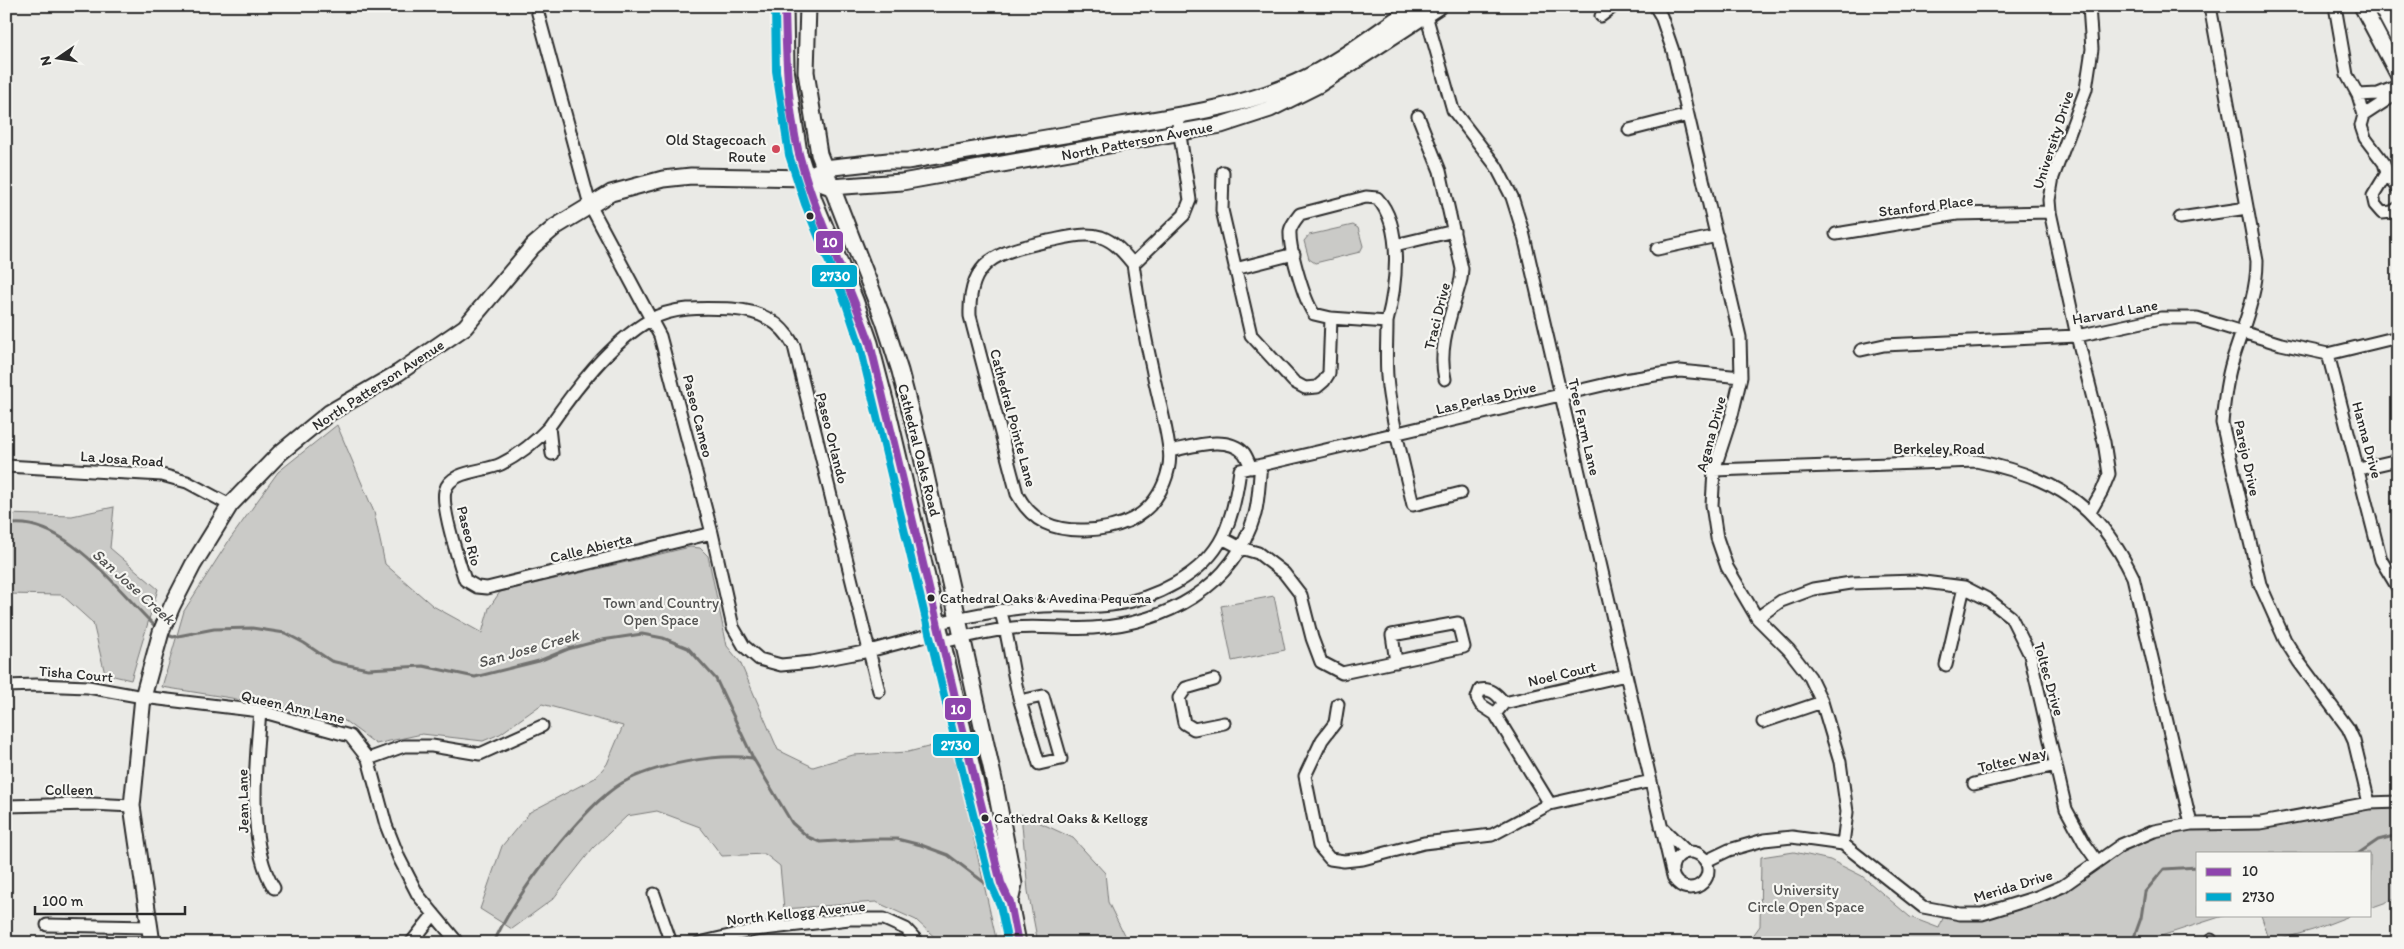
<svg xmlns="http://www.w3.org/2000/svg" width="2404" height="949" font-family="Itim,sans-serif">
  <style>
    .green { fill: #cacac7; stroke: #7a7a79 }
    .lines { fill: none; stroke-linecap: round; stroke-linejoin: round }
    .stream { stroke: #727270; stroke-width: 3 }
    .street-casing { stroke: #2b2b2b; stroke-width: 15 }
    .secondary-casing { stroke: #2b2b2b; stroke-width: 19 }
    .street { stroke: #f6f6f2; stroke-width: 11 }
    .secondary { stroke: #f6f6f2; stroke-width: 15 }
    .bus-1-casing { stroke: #f6f6f2; stroke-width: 11 }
    .bus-2-casing { stroke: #f6f6f2; stroke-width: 11 }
    .bus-1 { stroke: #8e44ad; stroke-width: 8 }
    .bus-2 { stroke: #00a9ce; stroke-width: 8 }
    .poi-dot { fill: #d1495b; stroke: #f6f6f2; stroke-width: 2 }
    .bus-dot { fill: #2b2b2b; stroke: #f6f6f2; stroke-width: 2 }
    .labels { text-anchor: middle; stroke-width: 4.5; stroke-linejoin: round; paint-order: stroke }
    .bus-label { font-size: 14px; fill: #2b2b2b; stroke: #f6f6f2; text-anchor: start }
    .poi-label { font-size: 15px; fill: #2b2b2b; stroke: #f6f6f2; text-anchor: end }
    .street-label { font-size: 15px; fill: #2b2b2b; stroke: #f6f6f2 }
    .park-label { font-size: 15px; fill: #535352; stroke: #f6f6f2 }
    .water-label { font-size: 16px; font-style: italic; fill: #545453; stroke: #f6f6f2 }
    .line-badge { stroke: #f6f6f2; stroke-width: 2 }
    .badge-label { font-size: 14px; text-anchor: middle; font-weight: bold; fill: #fff }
  </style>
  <rect width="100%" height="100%" fill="#eaeae6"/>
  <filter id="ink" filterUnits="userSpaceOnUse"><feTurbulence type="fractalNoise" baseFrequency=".02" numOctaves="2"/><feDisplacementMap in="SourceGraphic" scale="10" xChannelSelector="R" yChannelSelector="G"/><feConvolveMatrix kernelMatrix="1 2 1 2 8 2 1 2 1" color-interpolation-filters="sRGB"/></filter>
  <g filter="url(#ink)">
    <path class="green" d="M1146,128l16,1 -185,36 -35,4 24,-9z
      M1353,225l5,3 5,18 -3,6 -45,11 -6,-4 -5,-18 5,-6z
      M337,425l37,87 11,52 48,42 49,27 7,-25 11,-16 190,-45 10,1 8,8 19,90 13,16 38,88 35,17 40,-12 55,-3 44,-11 45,202h-56l-25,-23 -40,-18 -92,7 -4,-43 -15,-12 -43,2 -22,-29 -43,-16 -30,5 -34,32 -40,51 -41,30 -32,-20 22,-63 28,-34 65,-34 12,-14 16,-38 -81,-22 -42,30 -17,7 -61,-7 -46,10 -31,-23 -114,-23 -69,-11 22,-76 44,-69 50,-70z
      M114,507l-4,41 48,41 -27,91 -26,-6 -12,-51 -31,-28 -56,-1v-80l66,2z
      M1274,596l11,54 -53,11 -11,-55z
      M2398,805v93l-28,10v-55h-172v62h28l-68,22 -3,6h-451l48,-6 8,-11 1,-69 33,-5 36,8 32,16 48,41 29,11 6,-15 15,1 77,-17 117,-66z
      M1021,814l52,24 32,35 3,29 20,41h-90l-10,-52z
      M2261,915h91l-39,15 -43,12z"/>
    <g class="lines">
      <path class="stream" d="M6,525c59,-12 114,69 152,104
        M165,634l8,3 41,-8 38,-1 33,5 19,10 27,18 17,4 20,4 55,-3 52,11 64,-16 29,-12 34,-9 40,-6 21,4 25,10 28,31 37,79 39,65 16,14 12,5 52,-3h25l24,6 27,10 37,28
        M2359,853l19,-13 20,-5
        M494,943c16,-42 90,-138 128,-160 32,-18 94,-30 130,-25
        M2132,943l9,-25 4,-26 19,-23 34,-2"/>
      <g class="street-casing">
        <path id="street" d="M536,6l54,199 70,131 52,197 21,94 11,19 15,13 22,6 31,-3 57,-11 71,-19
          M1655,6l6,10 12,35 67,286 1,40 -9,38 -18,55 -2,35 5,33 10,29 30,51 32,32 21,27 12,25 18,60 7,50 -4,32
          M2089,6l3,43 -6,40 -33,88 -4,23 1,12 27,124 27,106 5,32 -7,17 -12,21
          M2210,6l47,255c0,36 -15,68 -25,101 -6,20 -8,40 -10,61l38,161 25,56 14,22 49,66 6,13 15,62
          M2335,6l12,69 11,20 6,20 -3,11 4,12 19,25 3,10
          M1424,8l29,102 43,56 16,31 11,35 149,640
          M1601,16l13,-10
          M2358,95l20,-1 20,-8
          M2364,115l29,-19 5,-6
          M1418,116l22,55 22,98 -1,10c-8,32 -24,66 -16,100
          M1629,130l59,-15
          M1223,172l-1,38 29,125 43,47 11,6 12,-1 7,-6 5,-8 2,-55
          M2398,190l-11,-17 -14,23 2,9 7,8 10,-1 6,-4
          M1366,197l11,1c27,29 19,89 10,124l-56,-4 -17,-4c-10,-14 -25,-65 -24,-83 1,-6 6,-12 10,-17z
          M2180,218l67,-10
          M1836,234l121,-20 93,-2
          M1395,245l59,-14
          M1657,249l60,-13
          M1133,264c-10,-12 -18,-22 -32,-27 -17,-5 -36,1 -53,4 -48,11 -80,17 -78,75l47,178c15,28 37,37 68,36 36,-1 65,-13 79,-47 4,-10 7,-23 5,-34 -3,-27 -12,-54 -17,-81 -8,-35 -14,-69 -19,-104l51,-49 6,-15 -13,-84
          M1235,269l59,-15
          M1387,322c0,22 -2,43 1,65 5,40 16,79 25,118l48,-12
          M1861,350l23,-5 193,-9 84,-18h36l84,26 47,10 70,-17
          M2328,354l53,206 17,28
          M549,427c-14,15 -30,28 -48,37 -16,8 -51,6 -56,27 -4,17 14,71 20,89l12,7 10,1 225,-55
          M1170,451c21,-4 57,-17 74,2 3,4 5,10 7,15
          M552,454l-3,-27c26,-38 61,-84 101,-107 24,-14 55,-12 82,-11 28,2 49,12 62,37l85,345
          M6,466l156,9 25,7 43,23
          M2359,469l39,-9
          M1714,470l262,-9c79,16 122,43 157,116l58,247
          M1222,538l19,10 17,5 26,20 17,22 11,43 9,24 21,11 122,-26 -6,-24 -66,12 4,27
          M1000,610c10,29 11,60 20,91l23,-5 18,63 -22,5 -19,-63
          M1757,618l24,-17 32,-12 38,-6 65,-2 48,6 25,13 22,17 19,38 36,154 19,35 12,17
          M938,623c35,-8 69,-15 105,-17 23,-1 46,2 68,-1 42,-5 93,-30 112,-69 10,-21 14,-43 17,-66l384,-90 56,-9 61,6
          M943,642c23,-6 47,-11 70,-14 26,-3 53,2 80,0 73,-5 140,-39 162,-114 4,-15 4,-33 6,-49
          M1946,665l18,-78
          M1214,680l-28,8 -7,10 5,25 10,6 30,-6
          M6,686l30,-1 52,2 55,10 117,14 90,25 18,23 18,66 13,33 19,37 40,48
          M1338,704l-3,19 -13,17 -17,36 14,70 11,13 14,2 19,-2 61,-16 68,-8 58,-31 101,-23
          M260,711c-4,51 -14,133 14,177
          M1495,714l-14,-9 -4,-7 3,-8c11,-2 17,4 24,13
          M1763,722l59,-20
          M368,759l36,-13h28l48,8 62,-28
          M1974,784l82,-19
          M1550,804l-55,-90 9,-11 122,-28
          M6,806l85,-2 41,2
          M1661,827l26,25
          M1672 870a18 18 0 1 1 36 0a18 18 0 1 1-36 0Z
          M1706,861l23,-11 35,-10 28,-3 51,7 80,63 37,7h22l55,-17 26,-11 58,-41 33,-14 37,-7 70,-1 108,-20 29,-1
          M654,894l17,49
          M47,925l103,2
          M2211,940l1,3
          M411,943l23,-29
          M699,943l56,-13 94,-11h35l22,10 13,14"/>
      </g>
      <g class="secondary-casing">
        <path id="secondary" d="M785,6l1,63 13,84 15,47 41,100 15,43 18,69 87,368 26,103 9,19 8,41
          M808,6l-2,66 13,82 65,167 16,50 19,73 75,336 20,104 -4,18
          M2362,6l36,68
          M2381,6l17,32
          M816,172l8,-4 64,-7h19c72,-12 143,-23 214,-36 60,-10 121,-18 176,-43 43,-20 80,-50 119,-76
          M152,943l-20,-137 11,-109 18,-65 11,-26 21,-41 37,-60 50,-52 49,-40 69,-40 67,-46 68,-81 22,-19 56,-34 52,-14 28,-3 116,2 24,9 71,-5 319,-57 49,-16 48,-24 121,-79"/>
      </g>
      <use href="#street" class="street"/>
      <use href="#secondary" class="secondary"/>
      <g class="bus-1-casing">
        <path id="bus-1" d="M785,6c1,49 2,100 14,148 17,65 49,126 71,189l105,437 26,103 9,19 8,41"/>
      </g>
      <g class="bus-2-casing">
        <path id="bus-2" d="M775,6l1,65 13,84 16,49 41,100 14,42 105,436 26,103 9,20 8,38"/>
      </g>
      <use href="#bus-1" class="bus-1"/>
      <use href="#bus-2" class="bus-2"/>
    </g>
  </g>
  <circle class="poi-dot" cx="776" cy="149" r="5"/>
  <g class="bus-dot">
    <circle cx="810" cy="216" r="4.5"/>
    <circle cx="931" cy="598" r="4.5"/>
    <circle cx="985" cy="818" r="4.5"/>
  </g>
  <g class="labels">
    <g class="bus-label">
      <text x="940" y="603">Cathedral Oaks &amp; Avedina Pequena</text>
      <text x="994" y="823">Cathedral Oaks &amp; Kellogg</text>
    </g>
    <g class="poi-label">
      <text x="766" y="145">Old Stagecoach<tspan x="766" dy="17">Route</tspan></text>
    </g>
    <g class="street-label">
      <text transform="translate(2053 140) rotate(-72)" y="5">University Drive</text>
      <text transform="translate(1137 141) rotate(-11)" y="5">North Patterson Avenue</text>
      <text transform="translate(1926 206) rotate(-7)" y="5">Stanford Place</text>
      <text transform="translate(2115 312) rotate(-10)" y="5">Harvard Lane</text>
      <text transform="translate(1437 316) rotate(-76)" y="5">Traci Drive</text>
      <text transform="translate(378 385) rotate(-33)" y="5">North Patterson Avenue</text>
      <text transform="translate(1486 398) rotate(-13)" y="5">Las Perlas Drive</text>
      <text transform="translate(698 416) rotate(76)" y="5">Paseo Cameo</text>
      <text transform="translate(1013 418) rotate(75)" y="5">Cathedral Pointe Lane</text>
      <text transform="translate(1584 427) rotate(77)" y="5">Tree Farm Lane</text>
      <text transform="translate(1711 434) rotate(-75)" y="5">Agana Drive</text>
      <text transform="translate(832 438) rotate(76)" y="5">Paseo Orlando</text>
      <text transform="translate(2367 440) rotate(75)" y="5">Hanna Drive</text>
      <text x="1939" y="454">Berkeley Road</text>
      <text transform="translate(919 450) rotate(76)" y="5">Cathedral Oaks Road</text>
      <text transform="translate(2247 458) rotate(78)" y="5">Parejo Drive</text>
      <text transform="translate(122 459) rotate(4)" y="5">La Josa Road</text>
      <text transform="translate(469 536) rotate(76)" y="5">Paseo Rio</text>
      <text transform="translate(591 548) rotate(-14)" y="5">Calle Abierta</text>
      <text transform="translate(76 674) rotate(5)" y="5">Tisha Court</text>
      <text transform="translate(1562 674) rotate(-13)" y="5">Noel Court</text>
      <text transform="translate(2049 679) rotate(74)" y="5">Toltec Drive</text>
      <text transform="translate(293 707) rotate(13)" y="5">Queen Ann Lane</text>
      <text transform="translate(2012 760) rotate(-13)" y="5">Toltec Way</text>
      <text x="69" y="795">Colleen</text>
      <text transform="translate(243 801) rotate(-91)" y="5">Jean Lane</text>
      <text transform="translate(2013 886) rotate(-17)" y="5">Merida Drive</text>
      <text transform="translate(796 913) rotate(-6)" y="5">North Kellogg Avenue</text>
    </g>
    <g class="park-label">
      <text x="661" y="608">Town and Country<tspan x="661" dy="17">Open Space</tspan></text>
      <text x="1806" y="895">University<tspan x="1806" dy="17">Circle Open Space</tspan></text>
    </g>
    <g class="water-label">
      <text transform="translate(134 586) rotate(42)" y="6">San Jose Creek</text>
      <text transform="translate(528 648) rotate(-16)" y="6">San Jose Creek</text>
    </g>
  </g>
  <g class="line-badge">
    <rect x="815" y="230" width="29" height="24" rx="5" fill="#8e44ad"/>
    <rect x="811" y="264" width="47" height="24" rx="5" fill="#00a9ce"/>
    <rect x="944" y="697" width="28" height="24" rx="5" fill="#8e44ad"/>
    <rect x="932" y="733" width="48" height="24" rx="5" fill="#00a9ce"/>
  </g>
  <g class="badge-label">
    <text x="830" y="247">10</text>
    <text x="835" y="281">2730</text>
    <text x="958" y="714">10</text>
    <text x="956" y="750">2730</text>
  </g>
  <rect width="2404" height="949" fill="none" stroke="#f6f6f2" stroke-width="25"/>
  <rect x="12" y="12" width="2379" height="924" fill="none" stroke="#2b2b2b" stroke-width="2" filter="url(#ink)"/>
  <rect x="2196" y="852" width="175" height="65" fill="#f6f6f2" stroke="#a5a5a2"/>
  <rect x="2206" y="868" width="25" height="8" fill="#8e44ad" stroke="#a5a5a2"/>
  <text x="2242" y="876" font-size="15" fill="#2b2b2b">10</text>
  <rect x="2206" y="893" width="25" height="8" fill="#00a9ce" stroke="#a5a5a2"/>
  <text x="2242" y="902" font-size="15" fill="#2b2b2b">2730</text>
  <g transform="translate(58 58) rotate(257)" stroke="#f6f6f2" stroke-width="4" paint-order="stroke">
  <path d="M0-4L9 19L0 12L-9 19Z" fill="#2b2b2b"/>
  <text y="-8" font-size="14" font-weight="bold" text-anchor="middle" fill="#2b2b2b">N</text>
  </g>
  <path d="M35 906v8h150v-8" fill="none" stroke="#2b2b2b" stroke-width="2.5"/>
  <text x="42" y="906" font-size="15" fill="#2b2b2b" stroke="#f6f6f2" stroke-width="4" paint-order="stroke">100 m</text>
</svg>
